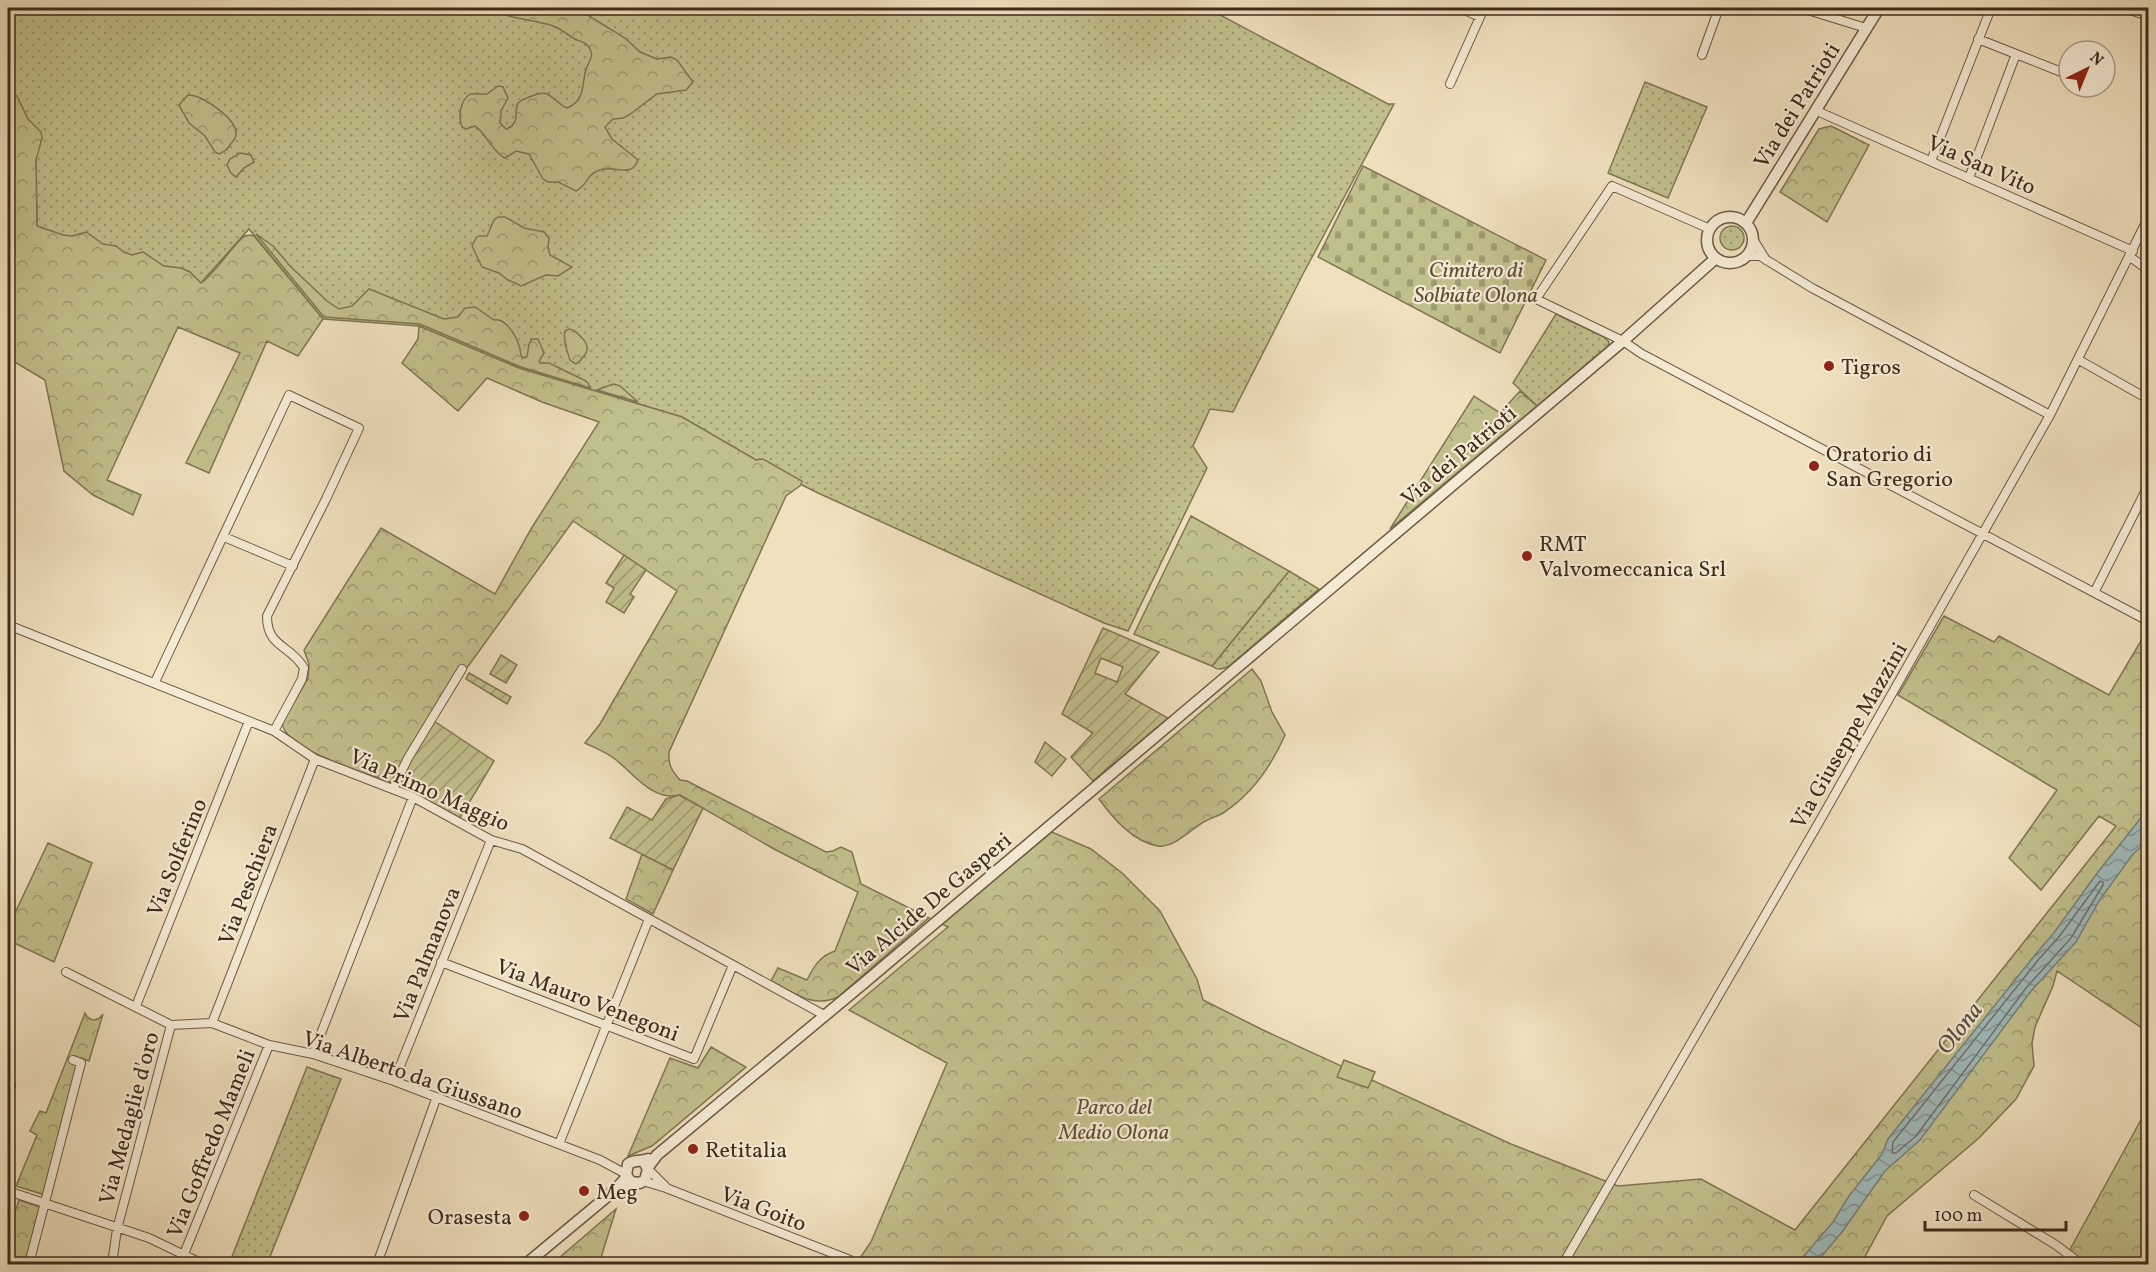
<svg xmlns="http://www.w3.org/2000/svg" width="2156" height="1272" font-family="Vollkorn,serif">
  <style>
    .grass { fill: url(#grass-dots); stroke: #807653; stroke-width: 1.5 }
    .forest { fill: url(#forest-crowns); stroke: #807653; stroke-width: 1.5 }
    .cemetery { fill: url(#cemetery-stones); stroke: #807653; stroke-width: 1.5 }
    .garden { fill: url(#garden-furrows); stroke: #807653; stroke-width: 1.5; fill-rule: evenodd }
    .pitch { fill: #c1c08c; stroke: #807653; stroke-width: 1.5 }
    .water { fill: url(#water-waves); stroke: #79817b; stroke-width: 1.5 }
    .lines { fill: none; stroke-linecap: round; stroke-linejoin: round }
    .shore { stroke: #70726b; stroke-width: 1.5 }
    .minor-casing { stroke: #6c5843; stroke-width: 10 }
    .tertiary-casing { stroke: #6c5843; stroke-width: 13 }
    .minor { stroke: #f5ebd5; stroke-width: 8 }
    .tertiary { stroke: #f5ebd5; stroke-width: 10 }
    .poi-dot { fill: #8f2418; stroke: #f5ebd5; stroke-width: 2 }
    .labels { text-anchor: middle; stroke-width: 4.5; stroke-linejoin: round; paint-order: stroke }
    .street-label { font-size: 22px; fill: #402b1a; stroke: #f5ebd5 }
    .park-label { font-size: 22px; font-style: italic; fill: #605036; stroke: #f5ebd5 }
    .poi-label { font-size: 22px; fill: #402b1a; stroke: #f5ebd5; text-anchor: start }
    .water-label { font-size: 24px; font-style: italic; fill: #584f42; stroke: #f5ebd5 }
  </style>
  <defs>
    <pattern id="grass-dots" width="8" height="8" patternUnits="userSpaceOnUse" patternTransform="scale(1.5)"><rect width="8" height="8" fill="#c1c08c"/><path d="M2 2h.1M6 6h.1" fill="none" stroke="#9e9c72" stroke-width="1.8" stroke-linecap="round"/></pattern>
    <pattern id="forest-crowns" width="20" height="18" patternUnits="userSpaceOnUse" patternTransform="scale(1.5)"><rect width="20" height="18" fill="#c1c08c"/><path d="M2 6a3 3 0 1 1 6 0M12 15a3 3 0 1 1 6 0" fill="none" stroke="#9e9c72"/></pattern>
    <pattern id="cemetery-stones" width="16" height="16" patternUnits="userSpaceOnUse" patternTransform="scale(1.5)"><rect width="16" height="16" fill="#c1c08c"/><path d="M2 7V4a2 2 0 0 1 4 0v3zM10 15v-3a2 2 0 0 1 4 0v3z" fill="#9e9c72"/></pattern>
    <pattern id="garden-furrows" width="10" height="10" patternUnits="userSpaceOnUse" patternTransform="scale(1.5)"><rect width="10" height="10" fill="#c1c08c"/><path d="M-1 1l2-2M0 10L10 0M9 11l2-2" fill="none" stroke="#9e9c72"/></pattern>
    <pattern id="water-waves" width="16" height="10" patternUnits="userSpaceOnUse" patternTransform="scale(1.5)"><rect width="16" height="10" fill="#9fbabc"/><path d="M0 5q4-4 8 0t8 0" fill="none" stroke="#839798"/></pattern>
  </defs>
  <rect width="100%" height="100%" fill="#f0e0be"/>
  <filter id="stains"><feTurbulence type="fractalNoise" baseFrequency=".00333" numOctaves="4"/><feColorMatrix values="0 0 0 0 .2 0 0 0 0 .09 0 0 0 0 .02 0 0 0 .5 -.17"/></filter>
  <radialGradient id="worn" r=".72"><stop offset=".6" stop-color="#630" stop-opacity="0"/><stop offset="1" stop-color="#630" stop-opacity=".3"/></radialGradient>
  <path class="grass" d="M8,8h1199l181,96h6l-91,170 -70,138 -23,-3 -17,37 14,22 -79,163 -24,-8 -286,-130 -42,-21 -94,-55 -163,-49 -100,-42 -96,-7 -74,-90 -50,56 -162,-59 -1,-66 -28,-53z
    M1645,82l62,25 -39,91 -60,-25z
    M1720 238a12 12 0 1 1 24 0a12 12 0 1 1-24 0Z
    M1556,314l48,23 5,5 -1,4 -71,60 -24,-23z
    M1289,571l30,18 -90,77c-6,3 -11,5 -17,0z
    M307,1067l34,12 -74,185h-38z"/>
  <path class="forest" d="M490,8h86l49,30 15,14 17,7 14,-2 6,3 16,22 -7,8 -29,4 -28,21 -6,3 -10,1 -8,8 7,12 26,21c-6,17 -20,7 -33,9 -18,2 -16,15 -29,22l-18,-9h-10l-5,-3 -14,-25 -13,-3 -11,7c-12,-5 -19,-25 -30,-32l-9,3 -4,-2c-4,-11 -2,-26 8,-33h17l11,-8 5,1 5,11 -7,13 -1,12 6,6c13,-4 9,-15 11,-24 1,-5 25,-14 30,-11 7,3 12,11 20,14 17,-7 15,-20 18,-35 2,-11 13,-18 1,-29 -4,-3 -8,-3 -13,-6 -6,-4 -12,-9 -20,-12 -21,-7 -43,-6 -63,-18z
    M8,91l9,5 11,23 13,13 1,6 -6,22 1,66 26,9 9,1 14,-4 17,12 13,2 8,6 8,3 11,-3 21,14 17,2 9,4 11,11c15,-10 34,-42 44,-47 3,-1 6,-1 9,0l69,83 -25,37 -31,-15 -58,132 -23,-10 54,-110 -62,-26 -71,153 34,15 -8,20 -40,-20 -29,-24 -19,-91 -37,-22z
    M188,95c14,0 46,22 48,37 1,5 -3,9 -6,13 -3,5 -5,6 -11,9l-4,-2 -10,-16 -16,-13 -10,-18z
    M1831,126l38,19 -42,77 -47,-30 39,-63z
    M240,153l11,2 3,7 -10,6 -8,9 -5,-4 -4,-8 3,-6z
    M498,217h7l19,11 20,4 5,6 -1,10 2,7 22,12 -14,9 -12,-1 -25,11 -13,-6 -9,-7 -17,-6 -10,-21 4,-8 3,-2h8l7,-16z
    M256,234l17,12 18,21 36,34 12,8 13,-3 17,-17 75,30 14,-2 7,-9 10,-1 19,13c14,-2 26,22 27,35l2,3 4,-1 2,-13 3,-5h6l6,14 -5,8 1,2h9l35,17 4,3 2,5 -69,-21 -101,-43 -96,-7z
    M419,326l100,42 163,49 74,43 7,-1 39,22 -1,4 -15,11 -117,256c-1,13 3,19 11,28l7,1 139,71 7,-1 8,-4 11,5 9,32 68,34 -91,79c-26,12 -44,-5 -67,-16l7,-13 29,12c7,-14 13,-24 28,-29l23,-59 -84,-43 -94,-54c-27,7 -47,-22 -65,-36 -9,-7 -20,-11 -30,-16l15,-19 77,-133 -104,-70 -125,173 -55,89c-26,-10 -107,-32 -111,-60l26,-45 1,-14 -5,-14 77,-122 114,66 36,-65 68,-107 -57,-20 -55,-24 -29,33 -56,-48 16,-24z
    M569,329c6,1 8,4 13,9 10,10 4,18 -6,26l-6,-4c-3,-9 -7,-19 -5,-29z
    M613,384l7,2 18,16 -41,-12z
    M1520,391l17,15 -147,123 84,-133 26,17z
    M1191,516l98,55 -77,95 -78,-32z
    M1944,616l50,26 5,-6 110,59 39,-66v403l-91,-61 -4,15 -18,41 -3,16 2,23 -18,33 -37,39 -92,78 -26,48h-987l-14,-6 11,-16 76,-179 -98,-53 99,-83 -8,-4 112,-91 39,17 31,24 38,38 37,68 6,21 60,30 248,114 107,42 83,-7 94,51 321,-404 -17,-10 -58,74 -32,-32 48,-68 -159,-95z
    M1252,669l9,12 11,31 13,23c-14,32 -33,59 -62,78 -7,4 -15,6 -21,10 -12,7 -28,25 -44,23 -25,-4 -45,-28 -59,-47z
    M48,843l44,20 -38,99 -46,-22v-12z
    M642,854l31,16 -20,44 -27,-15z
    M85,1013c4,9 13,9 18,1l-14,47 -8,-3 -36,137 -29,-9 21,-51 -7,-4 10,-20 6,2z
    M711,1047l35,20 -94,79 -24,10 42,-98 28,10z
    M2148,1107v157h-86l11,-20z
    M19,1200l21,7 -13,57h-19v-31z
    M616,1209l-17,55h-47z"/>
  <path class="cemetery" d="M1363,166l183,94 -46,93 -182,-96z"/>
  <path class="garden" d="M624,555l22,15 -16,24 4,3 -10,16 -18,-11 8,-14 -8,-5z
    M1103,628l56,24 -34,42 43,24 -75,63 -22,-24 22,-24 -31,-19zM1101,658l22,9 -6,15 -22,-9z
    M501,655l16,10 -11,18 -16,-9z
    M469,673l42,24 -4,7 -41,-25z
    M434,721l60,40 -34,57 -62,-33 12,-27z
    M1045,742l21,17 -14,17 -17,-14z
    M679,795l24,13 -30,62 -63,-32 17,-31 25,13 14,-21z"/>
  <path class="pitch" d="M1344,1060l31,12 -7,16 -31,-11z"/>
  <path class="water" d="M2148,809v32l-15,13 -34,47 -23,41 -45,49 -111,149 -35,31 -43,61 -27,32h-18l36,-42 16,-26 33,-42 6,-15 147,-184 18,-21 45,-62z"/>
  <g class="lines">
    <path class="shore" d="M2100,881l3,1v3l-32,53 -45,50 -110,148 -20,17h-4l1,-11 146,-183 19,-21z"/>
    <g class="minor-casing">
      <path id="minor" d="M1460,8l20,9
        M1801,8l65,20
        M2124,8l24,8
        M2016,54l53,21
        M1702,55l17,-47
        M1450,84l34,-76
        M1817,111l316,140
        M1931,161l60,-153
        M1969,178l47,-124 -38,-15
        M1710,229l-98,-43 -76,113 87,42 19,13 506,267
        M1753,239l13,21
        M1747,256h13l52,32 238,127
        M2129,256l19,14
        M2079,360l69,39
        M224,537l69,29
        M2095,591l53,-105
        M8,625l266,106 41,28 98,38 78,43 31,9 302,166
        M155,682l134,-287 70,33 -33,71 -59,117c0,32 23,28 37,52l-2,11 -28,52
        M393,789l15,-31 54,-89
        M441,962l253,97 39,-94
        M66,972l105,53 -54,204 -5,35
        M136,1006l113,-285
        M212,1023l103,-264
        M171,1025l41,-2 57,22 44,9 81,27 206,79 26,14
        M313,1054l100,-257
        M394,1081l97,-241
        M8,1092l3,-7
        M559,1144l90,-225
        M648,1169l18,18
        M643,1181l23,7 184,72 4,4
        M8,1191l141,47 54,26
        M1974,1195l82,50 25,19
        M184,1254l85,-209
        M29,1264l52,-201 -8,-3
        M377,1264l59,-165
        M1563,1264l255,-440 232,-409 98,-197"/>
    </g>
    <g class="tertiary-casing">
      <path id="tertiary" d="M1707 240a23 23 0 1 1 46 0a23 23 0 1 1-46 0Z
        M1746,223l133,-215
        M648,1167l9,-12 207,-172 759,-642 93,-83
        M631,1182l-5,-7 2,-11c7,-5 13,-2 20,-5
        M620,1187l11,-5 9,1 5,-3 3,-11 -4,-7
        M526,1264l89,-74 12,-13"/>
    </g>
    <use href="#minor" class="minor"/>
    <use href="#tertiary" class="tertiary"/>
  </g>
  <g class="poi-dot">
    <circle cx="1829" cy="366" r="6"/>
    <circle cx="1814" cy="466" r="6"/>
    <circle cx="1527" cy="556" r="6"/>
    <circle cx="693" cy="1149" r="6"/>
    <circle cx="584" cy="1191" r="6"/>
    <circle cx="524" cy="1216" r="6"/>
  </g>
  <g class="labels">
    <g class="street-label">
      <text transform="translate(1796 105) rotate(-58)" y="8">Via dei Patrioti</text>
      <text transform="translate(1982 164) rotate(24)" y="8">Via San Vito</text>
      <text transform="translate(1458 455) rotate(-40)" y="8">Via dei Patrioti</text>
      <text transform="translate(1848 735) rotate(-60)" y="8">Via Giuseppe Mazzini</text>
      <text transform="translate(430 789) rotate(24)" y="8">Via Primo Maggio</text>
      <text transform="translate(176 857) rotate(-68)" y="8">Via Solferino</text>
      <text transform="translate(247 884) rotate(-69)" y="8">Via Peschiera</text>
      <text transform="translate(928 903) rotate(-40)" y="8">Via Alcide De Gasperi</text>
      <text transform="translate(426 954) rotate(-68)" y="8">Via Palmanova</text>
      <text transform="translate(588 999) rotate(21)" y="8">Via Mauro Venegoni</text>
      <text transform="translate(413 1074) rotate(19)" y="8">Via Alberto da Giussano</text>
      <text transform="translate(128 1118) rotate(-75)" y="8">Via Medaglie d'oro</text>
      <text transform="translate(210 1143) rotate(-68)" y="8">Via Goffredo Mameli</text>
      <text transform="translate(764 1208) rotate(21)" y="8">Via Goito</text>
    </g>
    <g class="park-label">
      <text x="1476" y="277">Cimitero di<tspan x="1476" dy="25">Solbiate Olona</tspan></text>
      <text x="1114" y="1114">Parco del<tspan x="1114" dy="25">Medio Olona</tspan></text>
    </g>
    <g class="poi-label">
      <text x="1841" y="374">Tigros</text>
      <text x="1826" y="461">Oratorio di<tspan x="1826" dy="25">San Gregorio</tspan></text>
      <text x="1539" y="551">RMT<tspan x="1539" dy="25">Valvomeccanica Srl</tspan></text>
      <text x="705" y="1157">Retitalia</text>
      <text x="596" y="1199">Meg</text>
      <text x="512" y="1224" text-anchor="end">Orasesta</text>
    </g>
    <g class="water-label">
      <text transform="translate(1959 1028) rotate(-52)" y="8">Olona</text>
    </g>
  </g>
  <rect width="2156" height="1272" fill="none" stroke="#f0e0be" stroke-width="30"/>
  <rect x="9" y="9" width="2138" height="1254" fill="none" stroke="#402b1a" stroke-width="3"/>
  <rect x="15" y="15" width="2126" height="1242" fill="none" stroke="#402b1a" stroke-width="1.5"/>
  <g transform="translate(2087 69) rotate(43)"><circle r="28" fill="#f5ebd5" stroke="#ad9e8a" stroke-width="1.5"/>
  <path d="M0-4.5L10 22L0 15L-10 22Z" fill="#8f2418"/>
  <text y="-9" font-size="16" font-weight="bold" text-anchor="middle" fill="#402b1a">N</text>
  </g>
  <path d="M1925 1221v9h141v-9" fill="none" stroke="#402b1a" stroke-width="3"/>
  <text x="1934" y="1221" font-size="18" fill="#402b1a" stroke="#f5ebd5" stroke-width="4.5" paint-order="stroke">100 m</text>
  <rect width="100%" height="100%" filter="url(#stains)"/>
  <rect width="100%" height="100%" fill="url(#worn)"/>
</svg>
